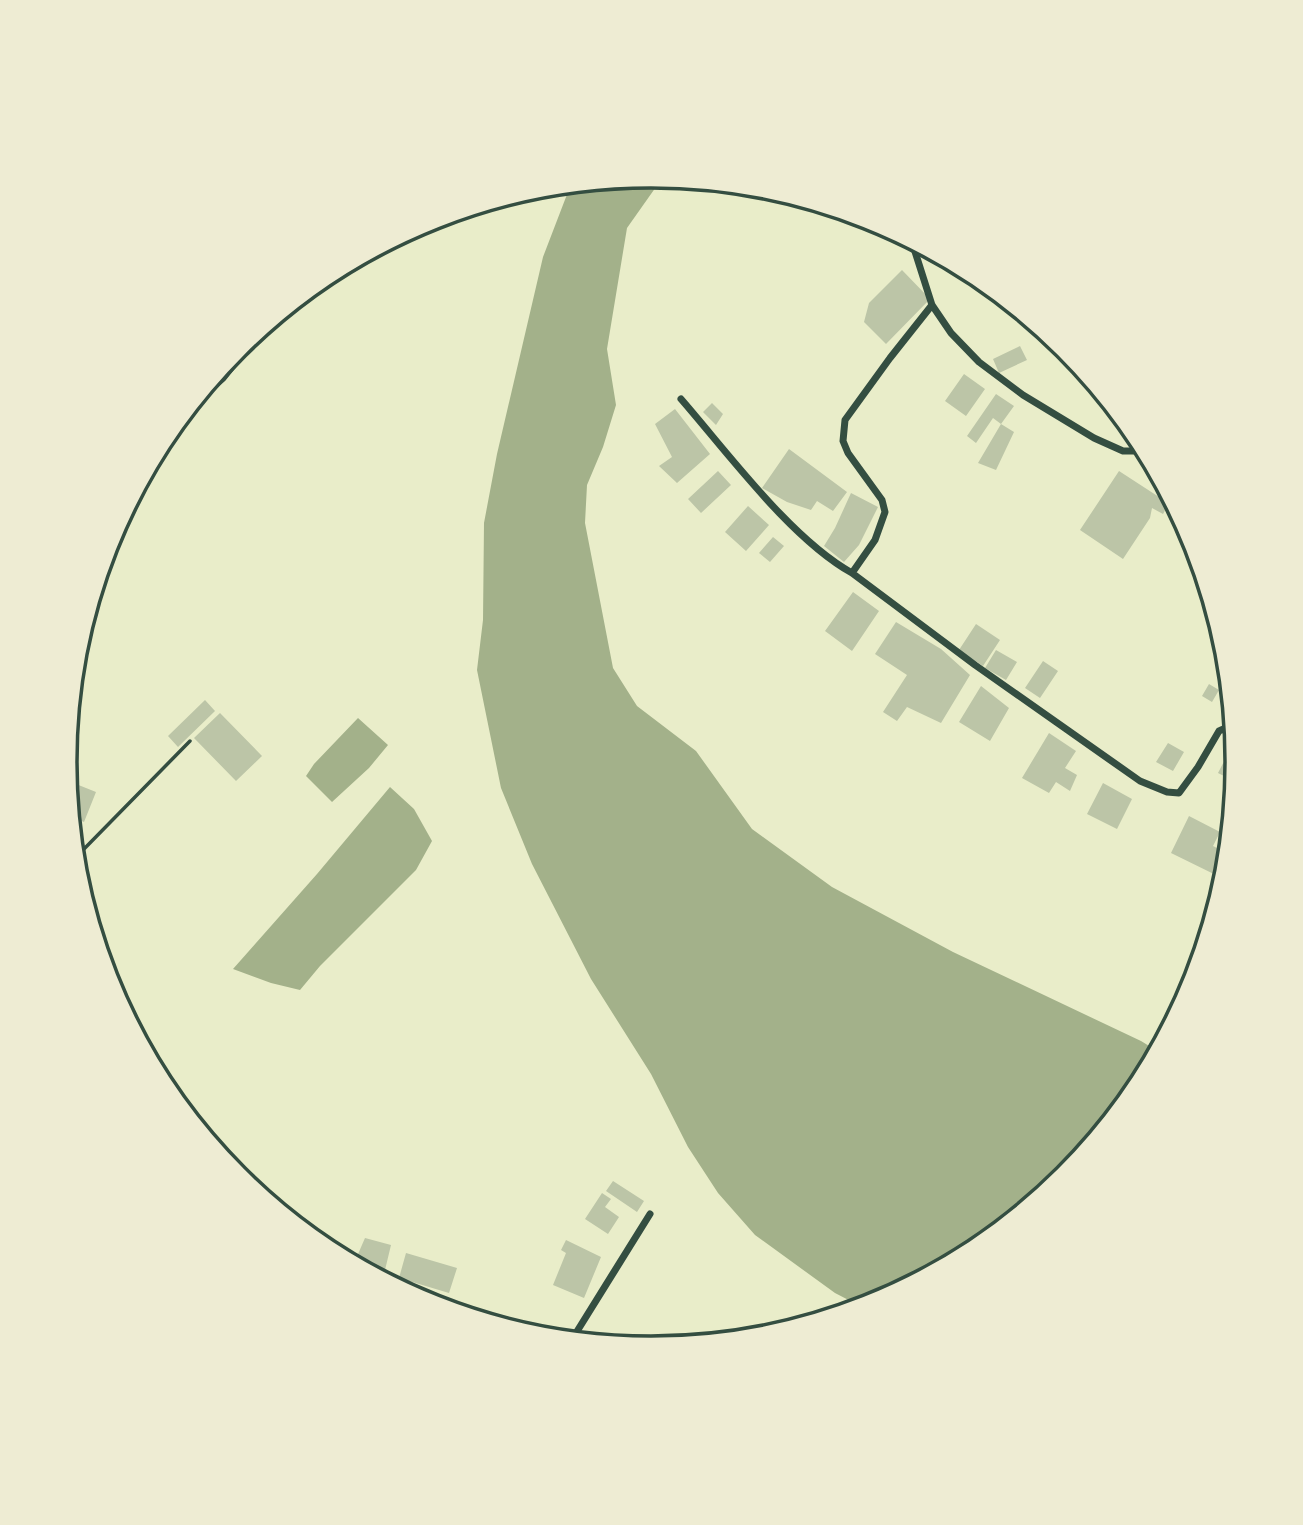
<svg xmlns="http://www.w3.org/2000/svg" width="1303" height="1525" font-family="Bitter,serif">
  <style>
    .water { fill: #a3b18a }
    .building { fill: #bcc5a7 }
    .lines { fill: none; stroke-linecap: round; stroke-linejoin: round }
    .service { stroke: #344e41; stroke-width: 3.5 }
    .minor { stroke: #344e41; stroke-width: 7 }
    .rim { fill: none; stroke: #344e41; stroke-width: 3.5 }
  </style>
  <rect width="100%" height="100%" fill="#e9edc9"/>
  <path class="water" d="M652,176l11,1 -36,51 -20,121 9,56 -13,42 -16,38 -2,38 28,145 24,38 59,45 56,78 80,58 121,65 188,89 18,11 -20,37 -73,89 -89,73 -101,54 -12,3 -29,-15 -80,-58 -37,-42 -30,-46 -37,-73 -60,-95 -59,-115 -31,-76 -24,-118 6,-50 1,-97 13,-69 46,-197 28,-73z
    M358,718l30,27 -19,23 -37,34 -26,-26 8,-12z
    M390,787l24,22 18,32 -16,29 -96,96 -20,24 -29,-7 -38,-14 84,-95z"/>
  <path class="building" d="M902,270l28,29 -44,45 -22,-22 5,-19z
    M1020,346l7,14 -28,13 -6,-14z
    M964,374l21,15 -19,27 -21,-15z
    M996,394l18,12 -13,18 -8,-6 -17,25 -9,-7z
    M712,403l11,11 -7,11 -13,-13z
    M675,409l35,45 -33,29 -18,-17 13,-9 -17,-33z
    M1001,424l13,8 -18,38 -18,-7z
    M789,449l58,43 -14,19 -16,-10 -6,9 -24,-8 -25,-14z
    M718,471l13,14 -30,28 -13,-14z
    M1119,471l40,26 5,-11 8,12 -9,16 -11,-6 -2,10 -27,41 -43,-29z
    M851,493l27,14 -19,38 -15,17 -20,-16 11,-18z
    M748,506l21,19 -23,26 -21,-19z
    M773,537l11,9 -14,16 -11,-9z
    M853,592l26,19 -27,40 -27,-20z
    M896,622l45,27 29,26 -29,48 -34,-16 -10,14 -14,-9 24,-37 -32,-21z
    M976,624l24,16 -17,26 -24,-16z
    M996,650l21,12 -11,18 -21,-12z
    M1043,661l15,10 -18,27 -15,-10z
    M1209,684l10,6 -7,12 -10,-6z
    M981,686l28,22 -19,33 -31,-19z
    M205,700l10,11 -37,36 -10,-11z
    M220,713l42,43 -26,25 -42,-43z
    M1049,733l27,18 -11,17 12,7 -7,16 -14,-9 -7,11 -27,-15z
    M1234,742l2,1 2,20 -2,19 -18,-9z
    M1168,743l16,9 -11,19 -17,-9z
    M66,780l30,12 -12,30 -14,-6z
    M1103,783l29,16 -15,30 -30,-15z
    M1189,816l31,16 -7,14 16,8 -2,19 -3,6 -53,-26z
    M613,1181l31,20 -7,11 -31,-21z
    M602,1193l9,6 -6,8 14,10 -11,17 -23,-15z
    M365,1238l26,7 -6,25 -30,-9z
    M566,1240l35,17 -17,41 -31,-13 13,-32 -5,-3z
    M406,1253l51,15 -8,25 -50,-15z"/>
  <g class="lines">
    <path class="service" d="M73,851l11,-2 106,-108"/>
    <path class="minor" d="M911,239l21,66 19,28 28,29 44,33 71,43 29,13h24
      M681,399c47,54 110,140 171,174l123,92 165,116 27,11 12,1 19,-26 21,-36 11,-5 5,2
      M182,414l41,-36 45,-56
      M852,573l23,-33 10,-28 -3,-12 -34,-47 -5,-12 2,-21 45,-62 42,-53
      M571,1341l79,-127"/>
  </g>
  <path d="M0 0H1303V1525H0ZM77 762a574 574 0 1 1 1148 0a574 574 0 1 1-1148 0Z" fill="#eeecd3" fill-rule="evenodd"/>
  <path class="rim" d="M77 762a574 574 0 1 1 1148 0a574 574 0 1 1-1148 0Z"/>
</svg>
